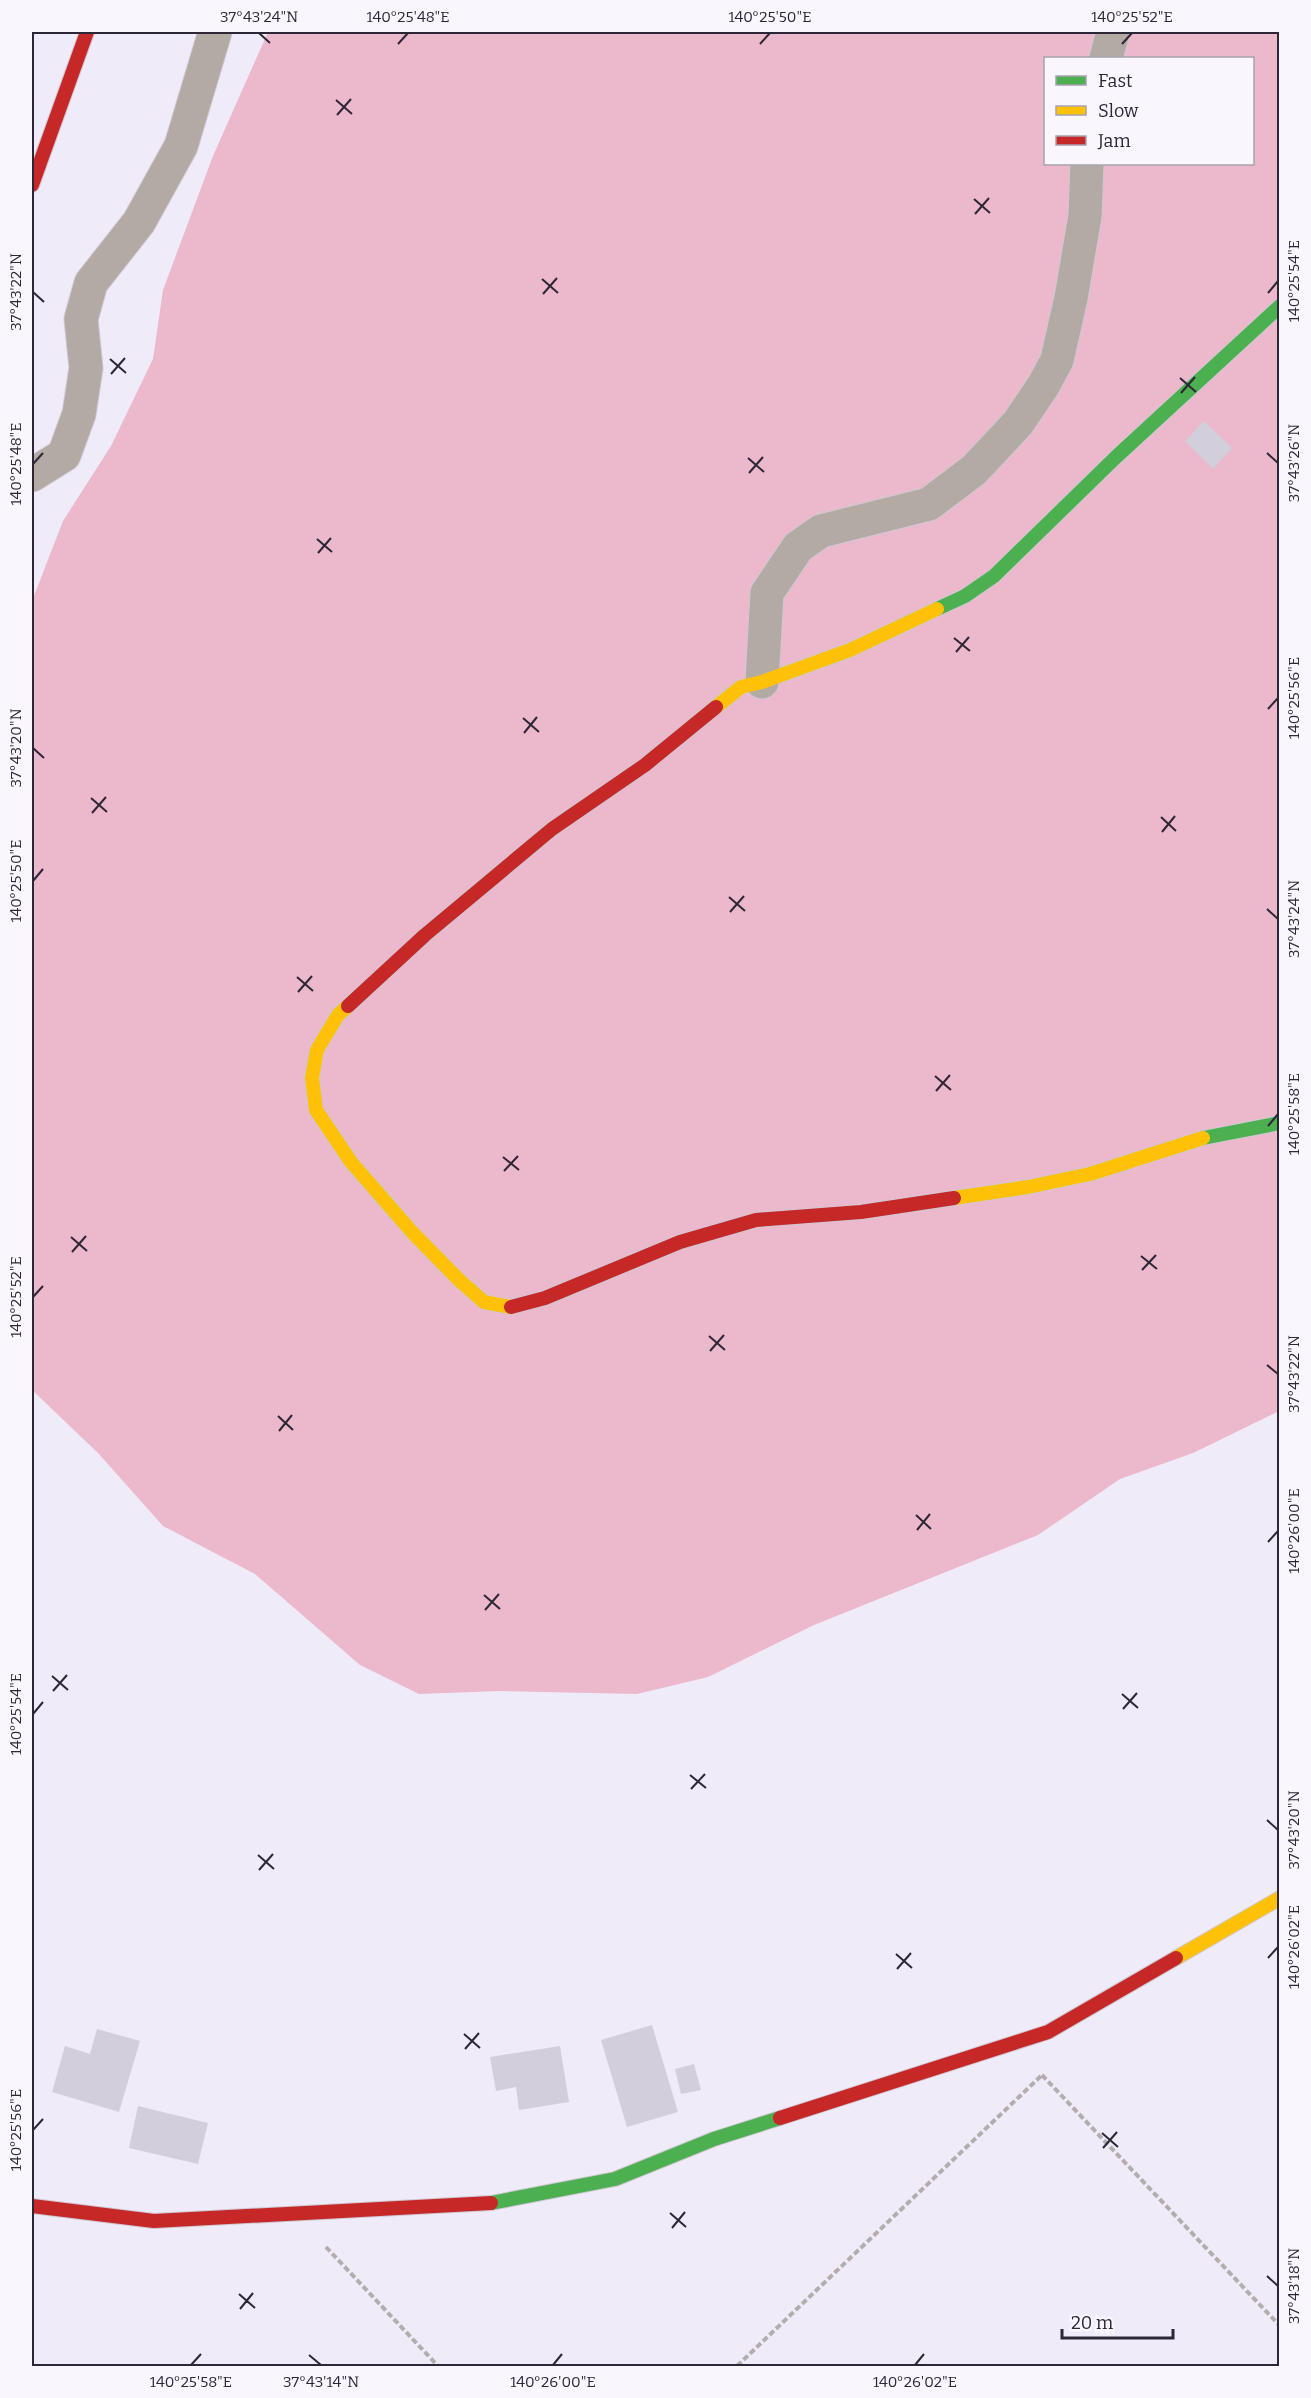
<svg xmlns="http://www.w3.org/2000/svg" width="1311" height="2398" font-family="Bitter,serif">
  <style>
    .forest { fill: #ecb8cb; fill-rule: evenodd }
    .building { fill: #d3cedb }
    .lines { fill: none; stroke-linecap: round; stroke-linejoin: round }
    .street-casing { stroke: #cec8d4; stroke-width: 35 }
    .fast-casing { stroke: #cec8d4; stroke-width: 16 }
    .slow-casing { stroke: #cec8d4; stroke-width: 16 }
    .jam-casing { stroke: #cec8d4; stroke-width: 16 }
    .path { stroke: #b4adae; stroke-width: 4; stroke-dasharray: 6 3; stroke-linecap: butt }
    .street { stroke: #b4aaa4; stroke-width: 33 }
    .fast { stroke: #4caf50; stroke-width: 14 }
    .slow { stroke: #ffc107; stroke-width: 14 }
    .jam { stroke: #c62828; stroke-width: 14 }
    .ticks { fill: none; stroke: #2d2636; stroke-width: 2 }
    .neatline { fill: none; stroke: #2d2636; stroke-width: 2 }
    .ticks-label { font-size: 15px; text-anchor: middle; fill: #2d2636 }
  </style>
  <rect width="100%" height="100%" fill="#f0ebf8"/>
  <path class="forest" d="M268,32h1011v1379l-86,42 -73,26 -82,56 -224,90 -106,52 -71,17 -137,-3 -81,3 -59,-29 -105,-91 -92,-48 -65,-73 -66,-63v-789l31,-80 48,-75 42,-87 10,-69 50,-134zM1046,58h206v106h-206z"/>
  <path class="building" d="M1204,421l28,27 -19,21 -28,-28z
    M652,2025l26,87 -51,15 -26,-87z
    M97,2029l43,12 -21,71 -67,-20 13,-46 25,8z
    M560,2046l9,56 -50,8 -3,-23 -20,4 -6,-34z
    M694,2064l7,26 -20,4 -6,-25z
    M138,2106l70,17 -10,41 -69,-16z"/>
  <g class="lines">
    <g class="street-casing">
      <path id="street" d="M1106,58l7,-26
        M32,475l32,-20 15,-41 7,-46 -5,-49 10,-36 48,-61 42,-76 34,-114
        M762,682l5,-89 31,-46 23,-16 108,-27 45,-34 44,-47 25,-37 14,-26 14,-62 14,-82 2,-52"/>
    </g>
    <g class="fast-casing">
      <path id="fast" d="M937,609l28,-13 29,-20 122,-119 164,-151
        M1203,1138l77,-15
        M491,2203l124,-24 99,-40 66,-21"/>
    </g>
    <g class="slow-casing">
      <path id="slow" d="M716,707l25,-20 21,-5 88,-32 87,-41
        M348,1006l-10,9 -21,35 -5,28 4,32 35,52 61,70 47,48 25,22 27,5
        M954,1198l74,-11 62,-13 113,-36
        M1176,1958l104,-60"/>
    </g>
    <g class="jam-casing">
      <path id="jam" d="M32,185l55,-153
        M348,1006l77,-71 127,-106 93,-64 71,-58
        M511,1307l34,-9 135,-56 76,-22 105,-8 93,-14
        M780,2118l268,-86 128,-74
        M32,2206l122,15 337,-18"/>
    </g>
    <path class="path" d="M1042,2075l238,251
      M326,2247l112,119
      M737,2366l305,-291"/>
    <use href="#street" class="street"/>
    <use href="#fast" class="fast"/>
    <use href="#slow" class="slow"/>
    <use href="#jam" class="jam"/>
  </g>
  <path class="ticks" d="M259,33l11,10M398,44l10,-11M760,44l10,-11M1122,44l10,-11M336,100l16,14M337,115l14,-16M974,199l16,14M975,214l14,-16M542,279l16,14M33,292l11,10M1268,293l10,-12M543,294l14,-16M110,359l16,14M111,374l14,-16M1180,378l16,14M1181,393l14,-16M1267,453l11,10M748,458l16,14M33,464l10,-11M749,473l14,-16M317,539l15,13M318,553l13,-15M954,638l16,13M956,652l13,-15M1268,709l10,-11M523,718l16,14M524,733l13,-16M33,748l11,10M91,798l16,14M92,813l14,-16M1161,817l15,14M1162,832l13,-16M33,881l10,-12M729,897l16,14M1267,909l11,10M730,912l14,-16M297,977l16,14M298,992l14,-16M935,1076l16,14M936,1091l14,-16M1268,1126l10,-12M503,1157l16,13M504,1171l14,-15M71,1237l16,14M72,1252l14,-16M1141,1256l16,13M1142,1270l14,-15M33,1297l10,-11M709,1336l16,14M710,1351l14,-16M1267,1365l11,9M278,1416l15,14M279,1431l13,-16M916,1515l15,14M917,1530l13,-16M1268,1542l10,-11M484,1595l16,14M485,1610l14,-16M52,1676l16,14M53,1691l14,-16M1122,1694l16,14M1123,1709l14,-16M33,1714l10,-12M690,1775l16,13M691,1789l14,-15M1267,1820l11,10M258,1855l16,14M259,1870l14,-16M896,1954l16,14M1268,1958l10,-11M897,1969l14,-16M464,2034l16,14M465,2049l14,-16M33,2130l10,-11M1102,2133l16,14M1103,2148l14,-16M670,2213l16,14M672,2228l13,-16M1267,2276l11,10M239,2294l16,14M240,2309l13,-16M309,2355l12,10M191,2365l10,-11M553,2365l9,-11M915,2365l9,-11"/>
  <rect width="1311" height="2398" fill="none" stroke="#f9f6fe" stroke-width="66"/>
  <rect x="1044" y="57" width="210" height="108" fill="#f9f6fe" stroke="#a7a3ae" stroke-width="1.5"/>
  <rect x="1056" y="76" width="30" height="9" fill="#4caf50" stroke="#a7a3ae" stroke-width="1.5"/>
  <text x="1098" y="87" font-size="18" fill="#2d2636">Fast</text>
  <rect x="1056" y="106" width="30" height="9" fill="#ffc107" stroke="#a7a3ae" stroke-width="1.5"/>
  <text x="1098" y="117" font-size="18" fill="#2d2636">Slow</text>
  <rect x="1056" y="136" width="30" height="9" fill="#c62828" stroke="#a7a3ae" stroke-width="1.5"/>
  <text x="1098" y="147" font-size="18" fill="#2d2636">Jam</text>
  <path d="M1062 2329v9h111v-9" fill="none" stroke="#2d2636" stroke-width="3"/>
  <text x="1071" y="2329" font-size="18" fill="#2d2636" stroke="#f9f6fe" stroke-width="4.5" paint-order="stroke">20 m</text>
  <rect x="33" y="33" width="1245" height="2332" class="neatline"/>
  <g class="ticks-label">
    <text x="259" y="22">37°43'24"N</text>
    <text x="408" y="22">140°25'48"E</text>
    <text x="770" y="22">140°25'50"E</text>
    <text x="1132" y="22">140°25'52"E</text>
    <text transform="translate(1294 281) rotate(-90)" y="5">140°25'54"E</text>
    <text transform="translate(16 292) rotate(-90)" y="5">37°43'22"N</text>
    <text transform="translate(1294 463) rotate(-90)" y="5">37°43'26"N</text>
    <text transform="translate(16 464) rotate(-90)" y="5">140°25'48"E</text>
    <text transform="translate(1294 698) rotate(-90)" y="5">140°25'56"E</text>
    <text transform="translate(16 748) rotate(-90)" y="5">37°43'20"N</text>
    <text transform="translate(16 881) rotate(-90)" y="5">140°25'50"E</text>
    <text transform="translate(1294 919) rotate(-90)" y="5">37°43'24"N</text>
    <text transform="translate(1294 1114) rotate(-90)" y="5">140°25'58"E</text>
    <text transform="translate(16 1297) rotate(-90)" y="5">140°25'52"E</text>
    <text transform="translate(1294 1374) rotate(-90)" y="5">37°43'22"N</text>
    <text transform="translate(1294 1531) rotate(-90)" y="5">140°26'00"E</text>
    <text transform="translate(16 1714) rotate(-90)" y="5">140°25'54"E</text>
    <text transform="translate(1294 1830) rotate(-90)" y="5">37°43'20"N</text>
    <text transform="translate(1294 1947) rotate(-90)" y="5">140°26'02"E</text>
    <text transform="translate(16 2130) rotate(-90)" y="5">140°25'56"E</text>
    <text transform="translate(1294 2286) rotate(-90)" y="5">37°43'18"N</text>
    <text x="191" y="2387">140°25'58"E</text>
    <text x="321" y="2387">37°43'14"N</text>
    <text x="553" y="2387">140°26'00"E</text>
    <text x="915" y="2387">140°26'02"E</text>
  </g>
</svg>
